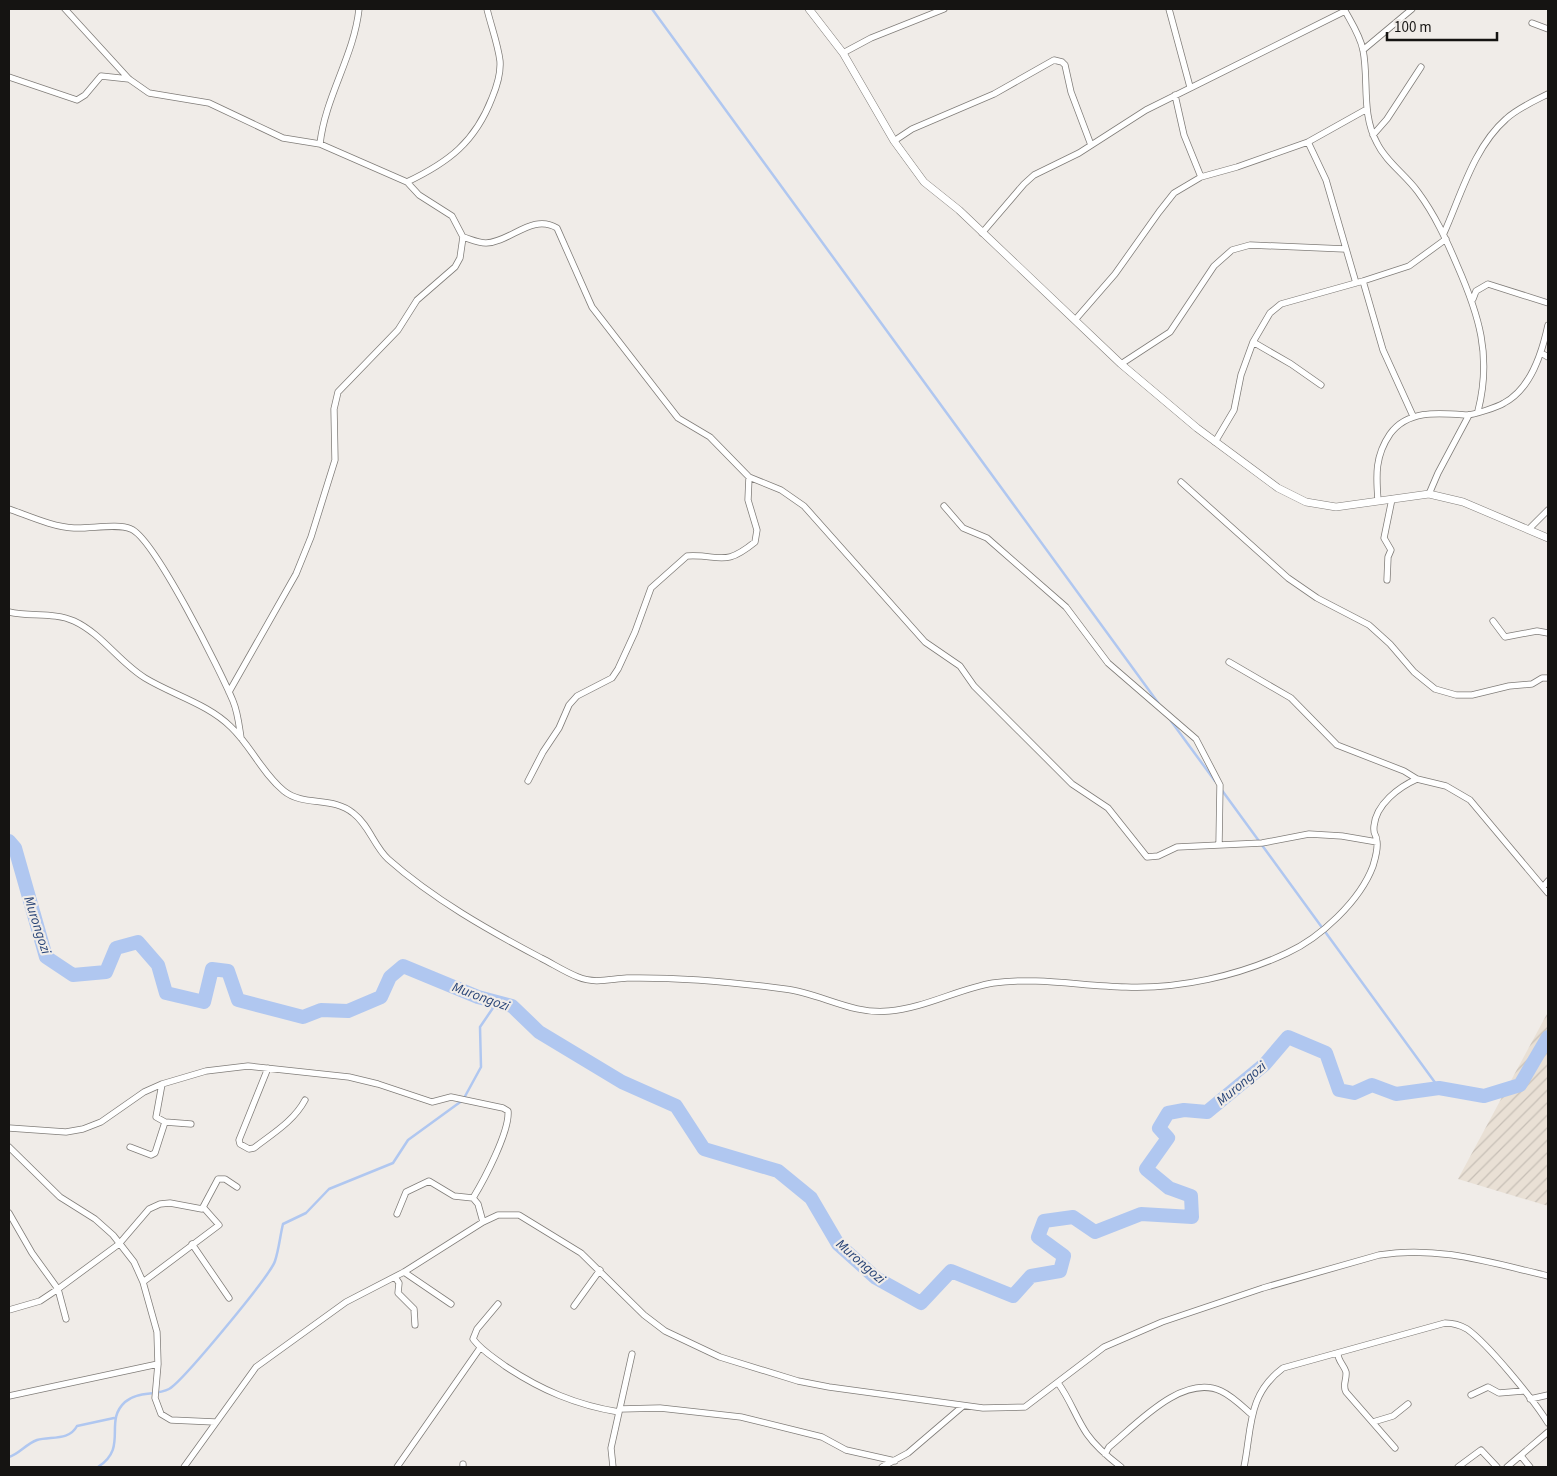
<svg xmlns="http://www.w3.org/2000/svg" width="1557" height="1476" font-family="'Source Sans 3',sans-serif">
  <style>
    .industrial { fill: url(#industrial-furrows) }
    .lines { fill: none; stroke-linecap: round; stroke-linejoin: round }
    .stream { stroke: #b0c7f0; stroke-width: 2.5 }
    .river { stroke: #b0c7f0; stroke-width: 14 }
    .minor-casing { stroke: #807d79; stroke-width: 7 }
    .tertiary-casing { stroke: #807d79; stroke-width: 8 }
    .minor { stroke: #fff; stroke-width: 5.5 }
    .tertiary { stroke: #fff; stroke-width: 7 }
    .labels { text-anchor: middle; stroke-width: 4.5; stroke-linejoin: round; paint-order: stroke }
    .water-label { font-size: 14px; font-style: italic; fill: #284477; stroke: #f0ece8 }
  </style>
  <defs>
    <pattern id="industrial-furrows" width="10" height="10" patternUnits="userSpaceOnUse" patternTransform="scale(1.25)"><rect width="10" height="10" fill="#e9e0d5"/><path d="M-1 1l2-2M0 10L10 0M9 11l2-2" fill="none" stroke="#c7bfb6"/></pattern>
  </defs>
  <rect width="100%" height="100%" fill="#f0ece8"/>
  <path class="industrial" d="M1548,1012v194l-90,-27z"/>
  <g class="lines">
    <path class="stream" d="M652,9l507,695
      M1171,721l44,60
      M1221,789l218,299
      M9,1457c10,-3 17,-13 28,-17 14,-4 32,1 40,-14l37,-8
      M98,1467c31,-20 5,-45 27,-65 12,-11 31,-6 44,-13 13,-7 101,-113 106,-128 4,-12 5,-25 8,-37l23,-11 23,-24 64,-26 15,-23 55,-40 18,-33 -1,-40 17,-25"/>
    <path class="river" d="M9,841l6,7 31,109 27,18 33,-3 10,-24 22,-6 20,23 8,28 38,9 8,-33 16,2 10,29 65,17 18,-7 27,1 33,-14 9,-20 13,-11 75,31 34,9 27,26 83,50 54,24 28,43 74,22 33,27 27,46 38,34 45,25 30,-32 62,25 18,-20 29,-5 4,-15 -26,-19 6,-16 29,-4 22,15 46,-18 51,3 -1,-21 -22,-8 -23,-19 22,-31 -9,-10 9,-15 16,-3 23,2 58,-48 23,-27 38,16 13,37 15,3 18,-8 24,9 43,-6 45,8 36,-11 28,-48"/>
    <g class="minor-casing">
      <path id="minor" d="M65,9l64,70 20,14 60,10 74,35 37,6 87,38 12,13 33,21 11,21c7,2 15,6 23,6 25,-1 46,-30 71,-15l35,79 86,111 32,19 39,40 32,13 23,16 121,136 35,24 14,20 98,98 36,24 39,49 11,-1 19,-9 85,-4 47,-9 33,2 35,6
        M1169,9l21,78
        M1344,9c7,13 16,26 19,41 6,30 -2,64 14,93 9,19 29,32 41,49 17,23 28,47 39,73 22,50 35,91 21,146
        M1532,23l16,6
        M1363,50l49,-41
        M843,53l28,-15 73,-29
        M9,77l68,23 8,-5 16,-19 28,3
        M1175,95l9,40 17,42
        M1373,135l14,-16 34,-52
        M894,141l18,-12 82,-35 60,-34 8,2 3,3 6,27 20,53
        M1308,142l18,38 30,103
        M320,144c5,-47 34,-88 39,-135
        M407,182c42,-20 68,-40 85,-84 5,-12 9,-24 8,-37 -2,-17 -9,-35 -13,-52
        M982,233l42,-49 10,-9 45,-22 67,-43 199,-99
        M1444,233c17,-38 30,-86 62,-114 12,-11 28,-18 42,-25
        M1363,281l20,69 30,66
        M1473,299l3,-8 12,-7 60,19
        M1075,320l40,-46 44,-62 15,-19 27,-16 36,-10 71,-25 59,-33
        M1253,342l38,22 30,21
        M1541,353l7,4
        M1121,364l49,-32 44,-66 18,-16 18,-5 95,4
        M1215,442l19,-32 7,-35 12,-33 17,-29 11,-9 82,-23 46,-15 37,-27
        M1181,482l107,96 29,20 52,27 21,19 24,28 21,17 21,6h16l37,-9 23,-2 10,-6h6
        M1429,494l9,-21 31,-58
        M1378,500c-2,-25 -3,-44 12,-66 18,-25 50,-21 77,-19 6,0 31,-8 37,-12 27,-14 38,-50 44,-78
        M944,506l19,22 24,10 79,69 42,56 88,76 24,46 -1,59
        M9,509c20,7 44,18 65,19 16,1 44,-5 57,1 23,9 90,143 102,172 5,12 6,24 8,37
        M1529,529l19,-19
        M1387,580l1,-23 3,-7 -7,-12 8,-39
        M9,612c21,5 45,0 65,9 28,13 45,41 71,57 28,17 63,26 86,49 20,19 31,46 53,64 20,16 49,5 69,22 16,12 21,33 35,46 45,40 100,71 153,99 12,6 24,14 37,19 17,7 32,2 49,1 52,-1 106,4 158,11 35,4 67,26 104,22 36,-3 69,-22 104,-28 44,-6 88,3 133,4 53,2 112,-11 161,-34 33,-15 73,-52 86,-87 2,-7 5,-16 4,-24 -1,-11 -4,-5 -3,-16 2,-22 25,-39 43,-47l29,7 24,14 78,93
        M1493,621l12,16 32,-6 11,2
        M1229,662l62,36 46,47 67,26 13,8
        M229,692l67,-118 15,-37 24,-77 -1,-51 4,-17 60,-62 19,-30 38,-33 5,-9 3,-21
        M528,781l15,-29 16,-24 10,-23 8,-9 35,-18 6,-9 17,-37 16,-44 36,-32c34,-2 36,12 68,-14l2,-12 -9,-30 1,-23
        M1543,887l5,-6
        M268,1068l-29,72 1,4 9,5 5,-1c18,-14 40,-27 51,-48
        M162,1084l-6,33 9,5 26,2
        M9,1128l57,4 17,-3 18,-7 43,-30 18,-8 44,-13 42,-5 101,11 29,7 54,18 19,-5 52,11 5,3c2,20 -24,69 -35,87l5,6 5,18
        M9,1147l51,50 35,22 18,16 21,27 9,20 14,50 1,32 -3,34 6,16 10,6 44,2
        M130,1147l21,8 4,-2 10,-31
        M9,1213l23,40 26,36 8,30
        M397,1214l9,-22 23,-11 25,15 19,2
        M192,1244l37,54
        M404,1272l47,32
        M395,1277l4,6 -1,10 16,16 1,16
        M143,1282l76,-57 -16,-18
        M498,1304l-21,25 -4,10c9,12 20,18 32,27 36,24 71,39 114,46
        M574,1306l26,-36
        M9,1310l31,-9 18,-12 61,-45 30,-35 11,-5 10,-1 32,6 16,-30h7l12,8
        M1338,1354c0,7 6,11 8,18 1,8 -4,13 0,20l49,56
        M1058,1383c12,16 18,35 29,51 9,13 21,23 34,33
        M1471,1395l17,-8 11,6 24,-2
        M9,1396l149,-32
        M1530,1399l18,-4
        M620,1409l40,-1 81,9 81,20 24,13 49,11
        M1373,1422l20,-6 15,-12
        M1105,1454l4,-7c26,-21 73,-74 112,-56 11,5 21,15 30,23
        M1521,1456l9,11
        M184,1467l72,-100 90,-65 58,-30 79,-50 15,-7h21l62,38 63,62 21,16 55,26 78,24 31,6 154,21 42,-1 79,-60 58,-25 101,-34 116,-33c58,-10 113,8 169,21
        M397,1467l83,-119
        M463,1467v-3
        M613,1467l-2,-19 21,-94
        M882,1467l26,-14 55,-47
        M1244,1467c8,-39 3,-72 39,-99l162,-45c8,0 15,2 22,6 21,15 67,71 81,94
        M1458,1467l23,-17 16,17
        M1507,1467l41,-35"/>
    </g>
    <g class="tertiary-casing">
      <path id="tertiary" d="M809,9l34,44 51,88 30,41 35,28 162,154 76,64 81,60 28,14 30,5 93,-13 34,8 85,36"/>
    </g>
    <use href="#minor" class="minor"/>
    <use href="#tertiary" class="tertiary"/>
  </g>
  <g class="labels">
    <g class="water-label">
      <text transform="translate(38 925) rotate(72)" y="5">Murongozi</text>
      <text transform="translate(481 996) rotate(20)" y="5">Murongozi</text>
      <text transform="translate(1241 1083) rotate(-40)" y="5">Murongozi</text>
      <text transform="translate(861 1261) rotate(41)" y="5">Murongozi</text>
    </g>
  </g>
  <rect width="1557" height="1476" fill="none" stroke="#151412" stroke-width="20"/>
  <path d="M1387 32v8h110v-8" fill="none" stroke="#151412" stroke-width="2.5"/>
  <text x="1394" y="32" font-size="15" fill="#151412" stroke="#f0ece8" stroke-width="4" paint-order="stroke">100 m</text>
</svg>
